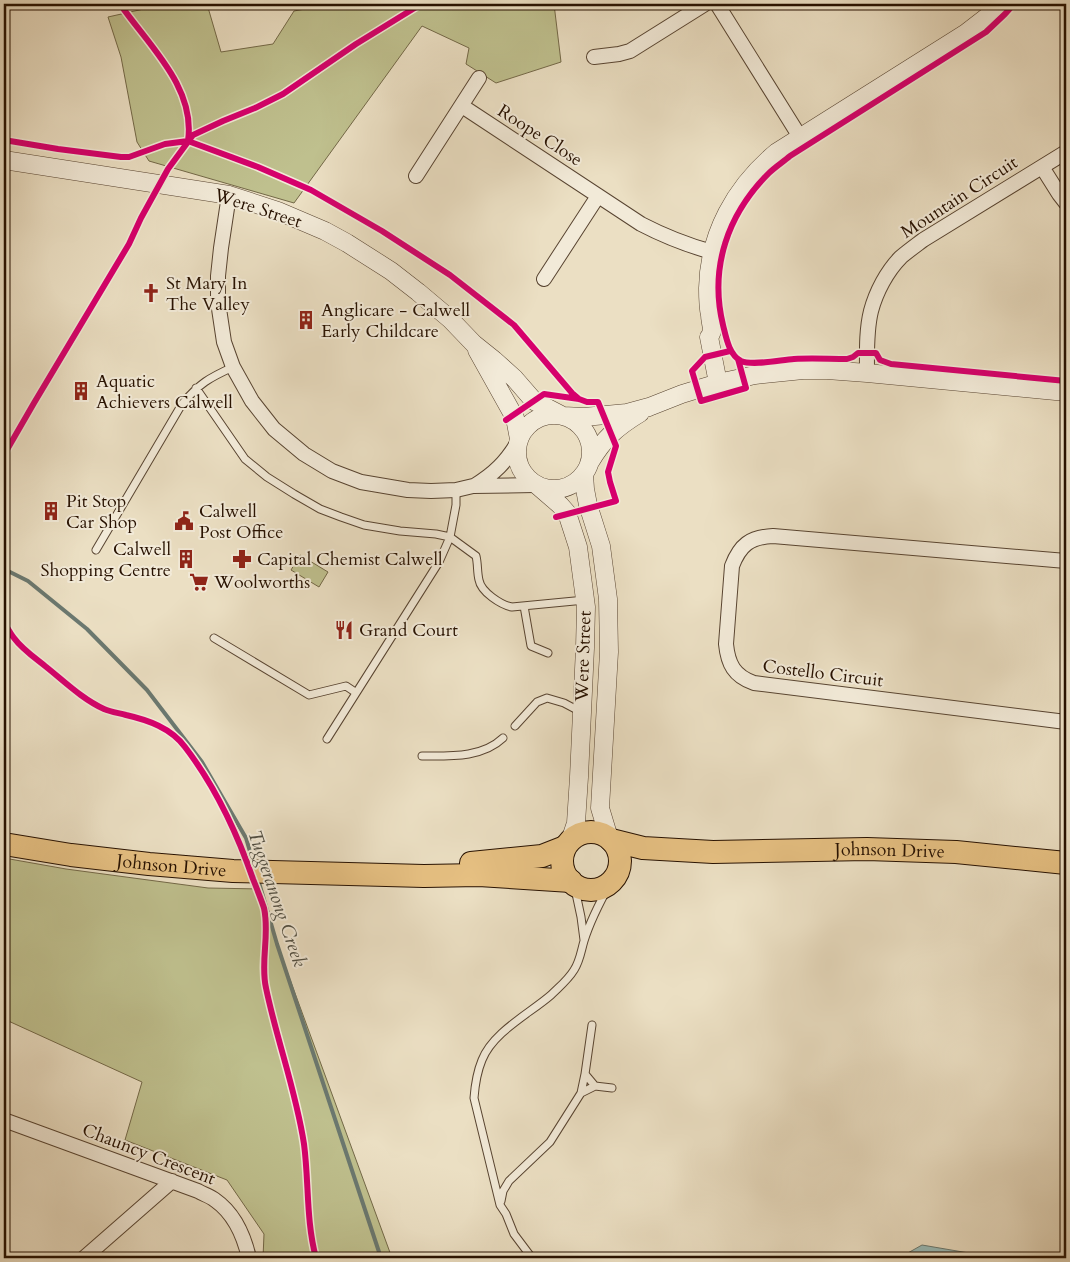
<svg xmlns="http://www.w3.org/2000/svg" width="1070" height="1262" font-family="Cardo,serif">
  <style>
    .green { fill: #bfc08e; stroke: #736847 }
    .water { fill: #99bcb9; stroke: #6b786f }
    .lines { fill: none; stroke-linecap: round; stroke-linejoin: round }
    .stream { stroke: #6b786f; stroke-width: 4 }
    .service-casing { stroke: #584431; stroke-width: 9 }
    .minor-casing { stroke: #584431; stroke-width: 16 }
    .tertiary-casing { stroke: #584431; stroke-width: 19 }
    .primary-casing { stroke: #271100; stroke-width: 24 }
    .service { stroke: #f2ead8; stroke-width: 7 }
    .minor { stroke: #f2ead8; stroke-width: 14 }
    .tertiary { stroke: #f2ead8; stroke-width: 18 }
    .primary { stroke: #e6c082; stroke-width: 22 }
    .cycleway-casing { stroke: #f2ead8; stroke-width: 9 }
    .cycleway { stroke: #d6006c; stroke-width: 6 }
    .labels { text-anchor: middle; stroke-width: 4; stroke-linejoin: round; paint-order: stroke }
    .street-label { font-size: 18px; fill: #271100; stroke: #f2ead8 }
    .poi-label { font-size: 18px; fill: #271100; stroke: #f2ead8; text-anchor: start }
    .water-label { font-size: 19px; font-style: italic; fill: #4f4d41; stroke: #f2ead8 }
  </style>
  <rect width="100%" height="100%" fill="#ebdfc3"/>
  <filter id="stains"><feTurbulence type="fractalNoise" baseFrequency=".004" numOctaves="4"/><feColorMatrix values="0 0 0 0 .2 0 0 0 0 .09 0 0 0 0 .02 0 0 0 .5 -.17"/></filter>
  <radialGradient id="worn" r=".72"><stop offset=".6" stop-color="#630" stop-opacity="0"/><stop offset="1" stop-color="#630" stop-opacity=".3"/></radialGradient>
  <path class="green" d="M166,4h41l14,48 52,-8 21,-33 38,-7h222l7,58 -65,21 -30,-19 3,-16 -47,-22 -128,177 -145,-42 -12,-19 -16,-85 -13,-40z
    M300,555l28,17 -9,15 -28,-17z
    M4,858l62,11 142,19 53,1 16,55 115,314h-129l1,-24 -37,-54 -102,-40 17,-58 -138,-63z"/>
  <path class="water" d="M922,1245l76,13h-89l-3,-4z"/>
  <g class="lines">
    <path class="stream" d="M4,569l24,12 59,48 60,61 55,72 44,76 8,27
      M258,879l19,65 104,314"/>
    <g class="service-casing">
      <path id="service" d="M196,388l49,71 22,18 27,17 26,15 21,8 23,8 36,6 36,3 14,3 26,19c2,8 1,16 3,24 2,12 22,25 33,27l73,-7
        M96,550l86,-146c18,-21 27,-26 51,-37
        M524,606l7,40 17,7
        M214,638l95,57 37,-9 9,6
        M515,726l22,-24 10,-4 17,5 17,9
        M327,739l112,-177 11,-25 6,-32v-15
        M422,756c28,0 60,2 81,-18
        M574,884l7,33 3,23
        M592,1025l-7,49 10,12 17,2
        M581,1093l4,-19
        M501,1201l2,-10 6,-10 41,-39 31,-49 14,-7
        M532,1258l-18,-24 -8,-20 -6,-9 -26,-107c1,-13 3,-26 8,-38 11,-28 47,-46 69,-65 8,-8 17,-15 23,-25 6,-9 7,-19 10,-29 6,-20 17,-41 27,-59"/>
    </g>
    <g class="minor-casing">
      <path id="minor" d="M717,4l83,133
        M594,57l25,-3 11,-3 75,-47
        M462,106l179,118c23,12 46,21 71,28
        M1042,167l17,27 7,9
        M416,176l63,-98
        M229,195l-8,53 -3,28v26l6,40 9,25 19,34 22,28 30,25 28,17 29,11 47,8 23,1 25,-1 17,-4 62,-1
        M544,279l54,-83
        M867,373c0,-20 -1,-42 4,-62 5,-19 16,-40 30,-54 7,-6 14,-11 22,-17l143,-88
        M474,486c20,-12 32,-24 44,-44
        M1066,561l-293,-25c-23,1 -33,9 -41,30l-6,78c2,20 8,32 28,39l312,39
        M4,1120l194,71c5,3 12,5 17,9 20,14 29,36 34,58
        M84,1258l88,-77"/>
    </g>
    <g class="tertiary-casing">
      <path id="tertiary" d="M4,160l225,35 49,16 47,20 22,12 44,28 27,21 32,27 24,25 20,16 20,18 20,23 27,14
        M477,350l38,68 4,21
        M718,383l-9,-46c1,-1 3,-5 3,-6 0,-5 -2,-11 -2,-16 -2,-8 -2,-18 -2,-27 1,-54 27,-101 69,-136l189,-119 22,-17 11,-12
        M517 452a37 37 0 1 1 74 0a37 37 0 1 1-74 0Z
        M563,416l21,1 43,-4 22,-6 33,-13 36,-11 37,-8 48,-5h24l40,3 199,19
        M590,462c14,-24 27,-35 50,-49
        M584,474l1,15 3,16 13,41 7,53 1,53 -9,156 9,30
        M538,486l22,19 7,8 11,34 8,60 -1,41 -6,129 -3,46 -6,18"/>
    </g>
    <g class="primary-casing">
      <g id="primary">
        <circle cx="591" cy="861" r="29"/>
        <path id="s1" d="M611,840l32,8 70,4 154,-3 89,3 110,11"/>
        <path id="s2" d="M4,844l67,11 78,9 84,7 191,5 55,-1 92,6"/>
        <path d="M471,863l71,-7 23,-9"/>
      </g>
    </g>
    <use href="#service" class="service"/>
    <use href="#minor" class="minor"/>
    <use href="#tertiary" class="tertiary"/>
    <use href="#primary" class="primary"/>
    <g class="cycleway-casing">
      <path id="cycleway" d="M120,4c28,41 76,83 68,137
        M1014,4l-9,10 -19,18 -196,124c-7,6 -15,11 -21,17 -41,41 -60,94 -46,152 3,12 6,30 18,36 12,5 39,-1 53,-2 17,-1 35,0 53,0l6,-2 5,-4h18l4,7 11,4 175,17
        M4,140l54,9 63,8h8l36,-13 23,-3 70,26 53,23 71,41 68,44 64,50 58,68 7,6
        M730,351l-25,6 -13,14 9,30 45,-13 -8,-29
        M506,420l38,-26 35,5 8,3h11l18,44 -8,26 2,10 6,19 -60,16
        M4,456l4,-8 26,-45 95,-159 12,-26 27,-49 25,-34 30,-14 32,-13 28,-14 73,-50 65,-40
        M4,622c3,5 6,11 10,16 8,11 21,20 31,28 19,15 37,33 59,43 7,3 15,4 22,6 22,5 45,13 59,32 30,39 52,86 68,132 4,10 8,20 11,29 6,27 -4,54 2,80 11,53 30,103 38,156 5,38 2,77 12,114"/>
    </g>
    <use href="#cycleway" class="cycleway"/>
  </g>
  <defs>
    <g id="church-bare" transform="scale(1.5)"><path d="M-1.2-6h2.4v3.5h3.3v2.4h-3.3V6h-2.4V-.1h-3.3v-2.4h3.3Z" fill="#8f2418" stroke="#f2ead8" stroke-width="2.5" paint-order="stroke"/></g>
    <g id="building-bare" transform="scale(1.5)"><path d="M-4-6H4V6H1V3H-1V6H-4ZM-2.5-4.3h1.7v1.8h-1.7ZM.8-4.3h1.7v1.8H.8ZM-2.5-1h1.7V.8h-1.7ZM.8-1h1.7V.8H.8Z" fill="#8f2418" stroke="#f2ead8" stroke-width="2.5" paint-order="stroke"/></g>
    <g id="civic-bare" transform="scale(1.5)"><path d="M-.6-6.5H3V-4.5H.6V-3L4-1V1h2V6H-6V1h2V-1L-.6-3ZM-1.2 2.5V6h2.4V2.5Z" fill="#8f2418" stroke="#f2ead8" stroke-width="2.5" paint-order="stroke"/></g>
    <g id="pharmacy-bare" transform="scale(1.5)"><path d="M-2-6h4v4h4v4h-4v4h-4v-4h-4v-4h4Z" fill="#8f2418" stroke="#f2ead8" stroke-width="2.5" paint-order="stroke"/></g>
    <g id="supermarket-bare" transform="scale(1.5)"><path d="M-6-5.5h2.5l.6 2H6L4.5 2H-2.5L-4.4-4H-6ZM-1.5 3.2a1.3 1.3 0 1 0 .1 0ZM3 3.2a1.3 1.3 0 1 0 .1 0Z" fill="#8f2418" stroke="#f2ead8" stroke-width="2.5" paint-order="stroke"/></g>
    <g id="restaurant-bare" transform="scale(1.5)"><path d="M-5-6h1v4h1v-4h1v4h1v-4h1v5L-1.5 .5V6h-2V.5L-5-1ZM5-6V6H3V1.5H1.5Q1.5-4 5-6Z" fill="#8f2418" stroke="#f2ead8" stroke-width="2.5" paint-order="stroke"/></g>
  </defs>
  <g fill-rule="evenodd">
    <use href="#church-bare" x="151" y="293"/>
    <use href="#building-bare" x="306" y="320"/>
    <use href="#building-bare" x="81" y="391"/>
    <use href="#building-bare" x="51" y="511"/>
    <use href="#civic-bare" x="184" y="521"/>
    <use href="#building-bare" x="186" y="559"/>
    <use href="#pharmacy-bare" x="242" y="559"/>
    <use href="#supermarket-bare" x="199" y="582"/>
    <use href="#restaurant-bare" x="344" y="630"/>
  </g>
  <g class="labels">
    <g class="street-label">
      <text transform="translate(540 135) rotate(33)" y="6">Roope Close</text>
      <text transform="translate(959 197) rotate(-33)" y="6">Mountain Circuit</text>
      <text transform="translate(258 208) rotate(18)" y="6">Were Street</text>
      <text transform="translate(583 656) rotate(-88)" y="6">Were Street</text>
      <text transform="translate(823 673) rotate(7)" y="6">Costello Circuit</text>
      <text dy="6" stroke="none"><textPath href="#s1" startOffset="280">Johnson Drive</textPath></text>
      <text dy="6" stroke="none"><textPath href="#s2" startOffset="169">Johnson Drive</textPath></text>
      <text transform="translate(149 1154) rotate(21)" y="6">Chauncy Crescent</text>
    </g>
    <g class="poi-label">
      <text x="166" y="289">St Mary In<tspan x="166" dy="21">The Valley</tspan></text>
      <text x="321" y="316">Anglicare - Calwell<tspan x="321" dy="21">Early Childcare</tspan></text>
      <text x="96" y="387">Aquatic<tspan x="96" dy="21">Achievers Calwell</tspan></text>
      <text x="66" y="507">Pit Stop<tspan x="66" dy="21">Car Shop</tspan></text>
      <text x="199" y="517">Calwell<tspan x="199" dy="21">Post Office</tspan></text>
      <text x="171" y="555" text-anchor="end">Calwell<tspan x="171" dy="21">Shopping Centre</tspan></text>
      <text x="257" y="565">Capital Chemist Calwell</text>
      <text x="214" y="588">Woolworths</text>
      <text x="359" y="636">Grand Court</text>
    </g>
    <g class="water-label">
      <text transform="translate(278 898) rotate(71)" y="7">Tuggeranong Creek</text>
    </g>
  </g>
  <rect width="1070" height="1262" fill="none" stroke="#ebdfc3" stroke-width="20"/>
  <rect x="5" y="5" width="1060" height="1252" fill="none" stroke="#271100" stroke-width="2.5"/>
  <rect x="10" y="10" width="1050" height="1242" fill="none" stroke="#271100"/>
  <rect width="100%" height="100%" filter="url(#stains)"/>
  <rect width="100%" height="100%" fill="url(#worn)"/>
</svg>
